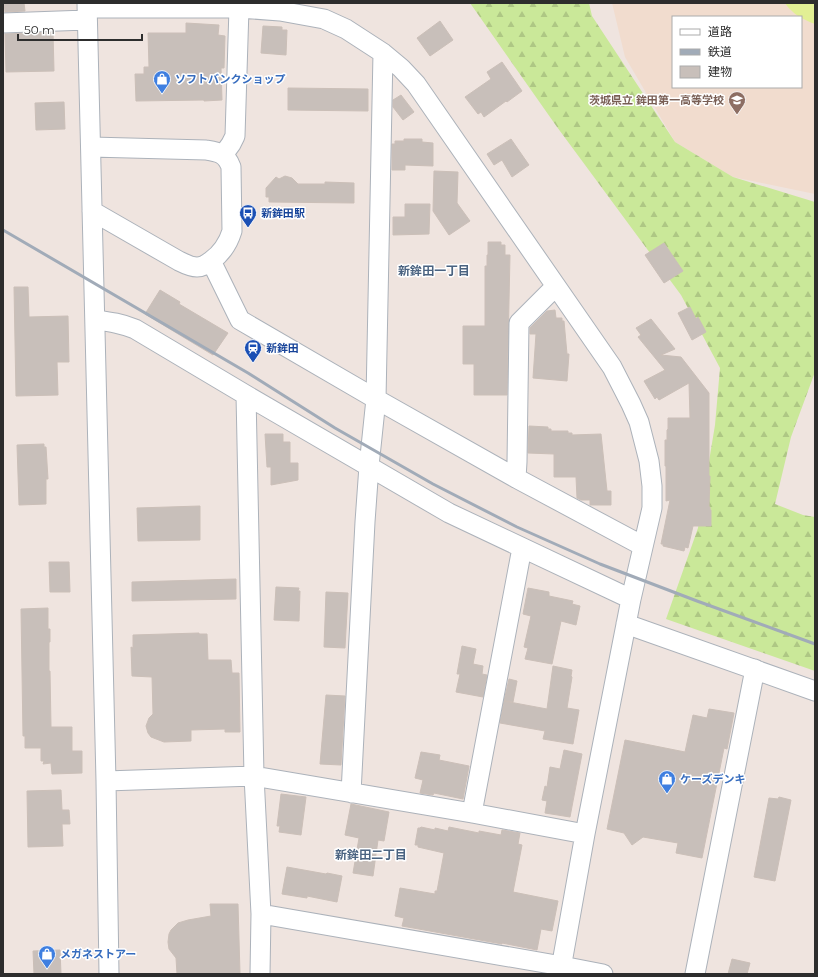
<svg xmlns="http://www.w3.org/2000/svg" width="818" height="977" font-family="Montserrat,'Noto Sans JP',sans-serif">
  <style>
    .education { fill: #f1dcce; fill-rule: evenodd }
    .forest { fill: url(#forest-firs) }
    .pitch { fill: #e2ef94 }
    .building { fill: #c8bfba; stroke: #cbbfb8 }
    .lines { fill: none; stroke-linecap: round; stroke-linejoin: round }
    .minor-casing { stroke: #acb2ba; stroke-width: 21 }
    .minor { stroke: #fff; stroke-width: 19 }
    .rail { stroke: #a1abb8; stroke-width: 3 }
    .labels { text-anchor: middle; stroke-width: 3; stroke-linejoin: round; paint-order: stroke }
    .shop-label { font-size: 11px; font-weight: bold; fill: #366cbe; stroke: #fff; text-anchor: start }
    .education-label { font-size: 11px; font-weight: bold; fill: #785e54; stroke: #fff; text-anchor: end }
    .transit-label { font-size: 11px; font-weight: bold; fill: #164399; stroke: #fff; text-anchor: start }
    .neighbourhood-label { font-size: 12px; font-weight: bold; fill: #4a6381; stroke: #fff }
  </style>
  <defs>
    <pattern id="forest-firs" width="22" height="20" patternUnits="userSpaceOnUse"><rect width="22" height="20" fill="#cae899"/><path d="M5 1l3.5 6h-7zM16 11l3.5 6h-7z" fill="#aec784"/></pattern>
  </defs>
  <rect width="100%" height="100%" fill="#efe4df"/>
  <path class="education" d="M612,3h203v191l-82,-17 -58,-35 -50,-85zM673,17h128v70h-128z"/>
  <path class="forest" d="M470,3h119l3,13 83,126 58,35 82,25v170l-24,65 -16,67 28,11 12,2v154l-149,-52 32,-91 17,-103 5,-57 -39,-73 -124,-168z"/>
  <path class="pitch" d="M785,3h30v21c-11,-4 -23,-10 -30,-21z"/>
  <path class="building" d="M4,3h20l1,8 -20,1z
    M440,21l13,19 -23,16 -13,-18z
    M186,23l33,2 -1,10 7,1 -1,32h-3l1,32 -18,1v-1l-68,1 -1,-27h9v-7h5l-1,-34h38z
    M263,26l19,1v3h5l-1,25 -25,-2z
    M53,32l1,39 -48,1 -1,-38z
    M502,62l20,29 -15,11 -1,-1 -22,16 -3,-5 -3,2 -13,-17 26,-18 -4,-7z
    M288,88l80,1v22l-80,-1z
    M401,95l13,17 -11,8 -10,-13v-7z
    M64,102l1,27 -29,1 -1,-27z
    M404,139h18v3l11,1v23l-28,-1v5h-13v-26h3v-3h9z
    M511,139l18,26 -17,12 -10,-17 -8,5 -7,-11z
    M434,171l24,1 -1,31 13,18 -21,14 -16,-24z
    M285,176l7,2 6,6h27v-2l29,1v20l-85,-1v-5h-3v-9l10,-11 3,2z
    M405,204h25l-1,30 -36,1v-18h12z
    M488,242h13v3h4v10h5l-3,140h-33v-31h-11v-38h22v-60h2v-11h1z
    M664,243l19,28 -19,12 -19,-28z
    M14,287h14l1,30 39,-1 1,46h-12l1,33 -42,1z
    M160,290l20,12 -1,2 49,29 -15,22 -68,-41z
    M690,307l6,12 2,-2 8,15 -14,8 -14,-27z
    M555,310l1,8h6v3h2l3,33h2l-2,27 -34,-3 3,-44h-6v-6l17,-17z
    M651,319l24,30 -14,6 20,2 28,36v83h1l-1,31h1v3h1v16h-18l-5,22 -3,-1 -1,4 -21,-5v-2h-2l9,-44 -4,1v-35h-1v-26h2v-10l1,-1v-11h22l-1,-35 -30,17 -2,-3 -2,2 -11,-18 21,-11 -27,-33 3,-2 -5,-7z
    M529,426l19,1v2h3v2h17v2h4v2l29,-1 6,57h4v14h-21v-5h-9l-4,-2 -1,-21h-22v-23l-26,-1z
    M265,434h18v8h7v21h8v17l-27,5v-18h-4z
    M44,444v3h2l2,32h-2v25l-27,1 -2,-60z
    M200,506v34l-62,1 -1,-33z
    M49,562h20l1,30h-20z
    M236,579v20l-104,2v-19z
    M276,587l23,1 -1,3h2l-1,30 -25,-1z
    M528,588l21,4v4l24,5 -1,3 8,2 -4,19 -15,-4 -9,43 -27,-5 3,-11 -4,-1 7,-31 -8,-2z
    M326,592l22,1 -3,55 -21,-1z
    M48,608v21h2v13h-1v29h1l1,56h21v24h10v22l-30,1 -1,-11 -8,1 1,-3h-3v-13h-16v-12h-2l-2,-127z
    M199,633v1h8l1,26h23l1,13h7l1,59h-15v-3l-34,1v11l-27,1 -13,-5 -3,-4 -2,-7 3,-8 4,-4 -1,-37 -20,-1 -1,-29 2,1v-13z
    M462,646l14,3 -3,15 10,2 -1,8 5,1 -4,22 -27,-5 4,-18h-3z
    M553,666l19,4 -1,6 1,1 -5,31 12,2 -6,34 -30,-5 2,-8 -45,-8 4,-22 43,8z
    M509,679l8,2 -4,21 -9,-1z
    M326,695l19,1 -4,69 -21,-1z
    M709,709l25,4 -7,36 -3,-1 -22,110 -26,-5 2,-10 -35,-6 -11,8 -8,-12 -17,-4 18,-89 60,12 8,-37 14,3z
    M564,750l18,4 -12,63 -25,-4 2,-12 -5,-1 3,-14 2,1 3,-20 10,2z
    M421,752l19,3 -1,5 30,6 -6,33 -29,-6 -1,2 -13,-2 3,-13 -8,-2z
    M61,790l1,20h7l1,14h-8l1,22 -35,1 -1,-56z
    M281,794l25,3 -5,38 -22,-3 1,-6h-3z
    M779,797l12,3 -16,81 -21,-4 15,-79 9,1z
    M351,804l38,8 -5,29 -6,-1 -5,36 -20,-3 6,-35 -14,-3z
    M421,827l14,3v-2l13,3 1,-4 30,6v-2l22,4 1,-5 18,3 -2,11 4,1 -9,47 45,9 -6,30 -11,-2 -4,21 -35,-7v1l-100,-18 2,-8 -9,-2 5,-28 35,6v-3h2l7,-38 -26,-6v-2h-3l3,-17h2z
    M287,867l39,7 1,-1 15,3 -5,26 -30,-6v2l-25,-4z
    M210,904h28l2,70h-63l-1,-16 -7,-9 -1,-7 1,-8 2,-4 7,-7 10,-3 23,-4z
    M60,950l1,24h-27l-1,-23z
    M732,959l18,4 -3,11h-19z"/>
  <g class="lines">
    <g class="minor-casing">
      <path id="minor" d="M87,3l19,778 3,193
        M87,8h152l41,3 44,8 22,10 37,24 18,15 15,16 196,283 19,37 8,18 10,39 3,25v22l-21,91 -46,235 -25,140
        M3,23l84,-3
        M91,147l115,3c12,2 20,3 25,17l1,64c-4,13 -10,22 -21,30 -4,3 -8,6 -14,6 -6,0 -12,-3 -18,-6l-87,-50
        M223,155l8,-11 4,-8 4,-128 3,-5
        M211,261l29,59 136,79 140,79 127,68
        M95,320c16,2 25,3 40,9l111,66 203,118 182,86
        M246,395l8,381 7,138 -1,60
        M516,478l1,-16 2,-139 37,-37
        M626,624l189,67
        M106,781l148,-5 218,37 113,21
        M351,793l14,-271 4,-56 7,-67 7,-346
        M472,813l50,-265
        M261,914l301,52 41,8
        M695,974l60,-305"/>
    </g>
    <use href="#minor" class="minor"/>
    <path class="rail" d="M3,230l245,143 87,55 98,56 84,43 83,37 97,37 118,43"/>
  </g>
  <defs>
    <g id="shop-pin" transform="scale(0.9)"><path d="M0 17L-7.5 6A9.5 9.5 0 1 1 7.5 6Z" fill="#3f7fe0" stroke="#fff"/><path d="M-5-2.5h2.3a2.7 3.5 0 0 1 5.4 0H5L5.5 6h-11ZM-1.5-2.5h3a1.5 2.3 0 0 0-3 0Z" fill="#fff"/></g>
    <g id="school-pin" transform="scale(0.9)"><path d="M0 17L-7.5 6A9.5 9.5 0 1 1 7.5 6Z" fill="#8d6e63" stroke="#fff"/><path d="M0-5L7-2L0 1L-7-2ZM-4 1L0 2.5L4 1V4Q0 6-4 4Z" fill="#fff"/></g>
    <g id="bus-pin" transform="scale(0.9)"><path d="M0 17L-7.5 6A9.5 9.5 0 1 1 7.5 6Z" fill="#1a4fb4" stroke="#fff"/><path d="M-5-6H5V4H4V6H2V4H-2V6H-4V4H-5ZM-3.5-4V0h7V-4ZM-3.5 1.2v1.5H-2V1.2ZM2 1.2v1.5H3.5V1.2Z" fill="#fff"/></g>
    <g id="station-pin" transform="scale(0.9)"><path d="M0 17L-7.5 6A9.5 9.5 0 1 1 7.5 6Z" fill="#1a4fb4" stroke="#fff"/><path d="M-3-6H3Q5-6 5-4V2Q5 4 3 4L4.5 6H3L1.5 4h-3L-3 6H-4.5L-3 4Q-5 4-5 2V-4Q-5-6-3-6ZM-3.5-4v3h7v-3ZM-3.5 1v1.5H-2V1ZM2 1v1.5H3.5V1Z" fill="#fff"/></g>
  </defs>
  <g fill-rule="evenodd">
    <use href="#shop-pin" x="162" y="79"/>
    <use href="#school-pin" x="737" y="100"/>
    <use href="#bus-pin" x="248" y="213"/>
    <use href="#station-pin" x="253" y="348"/>
    <use href="#shop-pin" x="667" y="779"/>
    <use href="#shop-pin" x="47" y="954"/>
  </g>
  <g class="labels">
    <g class="shop-label">
      <text x="175" y="83">ソフトバンクショップ</text>
      <text x="680" y="783">ケーズデンキ</text>
      <text x="60" y="958">メガネストアー</text>
    </g>
    <g class="education-label">
      <text x="724" y="104">茨城県立 鉾田第一高等学校</text>
    </g>
    <g class="transit-label">
      <text x="261" y="217">新鉾田駅</text>
      <text x="266" y="352">新鉾田</text>
    </g>
    <g class="neighbourhood-label">
      <text x="434" y="275">新鉾田一丁目</text>
      <text x="371" y="859">新鉾田二丁目</text>
    </g>
  </g>
  <rect width="818" height="977" fill="none" stroke="#2d2d2d" stroke-width="8"/>
  <rect x="672" y="16" width="130" height="72" fill="#ffffff" stroke="#ababab"/>
  <rect x="680" y="29" width="20" height="6" fill="#ffffff" stroke="#ababab"/>
  <text x="708" y="36" font-size="12" fill="#2d2d2d">道路</text>
  <rect x="680" y="49" width="20" height="6" fill="#a1abb8" stroke="#ababab"/>
  <text x="708" y="56" font-size="12" fill="#2d2d2d">鉄道</text>
  <rect x="680" y="66" width="20" height="12" fill="#c8bfba" stroke="#ababab"/>
  <text x="708" y="76" font-size="12" fill="#2d2d2d">建物</text>
  <path d="M18 34v6h124v-6" fill="none" stroke="#2d2d2d" stroke-width="2"/>
  <text x="24" y="34" font-size="12" fill="#2d2d2d" stroke="#ffffff" stroke-width="3" paint-order="stroke">50 m</text>
</svg>
